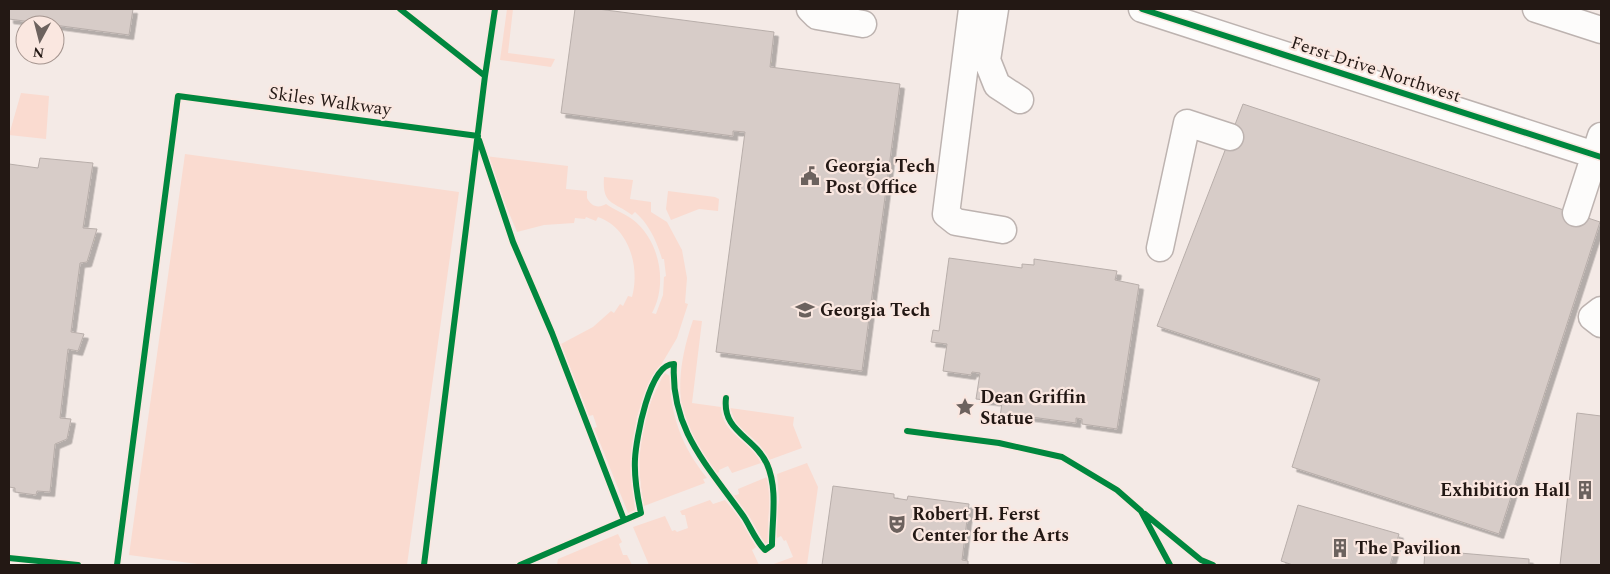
<svg xmlns="http://www.w3.org/2000/svg" width="1610" height="574" font-family="Spectral,serif">
  <style>
    .green { fill: #fadbd0 }
    .building { fill: #d7ccc8; stroke: #b8aeaa; filter: url(#shadow) }
    .lines { fill: none; stroke-linecap: round; stroke-linejoin: round }
    .minor-casing { stroke: #bdb3b0; stroke-width: 29 }
    .minor { stroke: #fdfcfb; stroke-width: 26 }
    .cycleway-casing { stroke: #fae7e0; stroke-width: 9 }
    .cycleway { stroke: #00873e; stroke-width: 6 }
    .labels { text-anchor: middle; stroke-width: 4.5; stroke-linejoin: round; paint-order: stroke }
    .street-label { font-size: 18px; fill: #231814; stroke: #fae7e0 }
    .poi-label { font-size: 18px; font-weight: bold; fill: #231814; stroke: #fae7e0; text-anchor: start }
  </style>
  <defs>
    <filter id="shadow"><feDropShadow dx="4.5" dy="4.5" stdDeviation="0" flood-color="#0004"/></filter>
  </defs>
  <rect width="100%" height="100%" fill="#f4eae6"/>
  <path class="green" d="M507,9h6l-5,44 47,6 -4,8 -51,-7z
    M21,93l28,3 -3,43 -37,-4z
    M185,154l274,38 -52,373h-202l-76,-10z
    M485,156l83,10 -2,23 21,2v7c4,8 11,11 19,6 8,6 18,9 26,15 28,21 36,65 20,94l4,1 7,-19 1,-18 2,-1 -2,-17h-2c-5,-18 -14,-36 -27,-47l-3,3c-19,-14 -30,-10 -28,-38l29,3 -3,19 21,3v10l16,10 15,28 5,28 -2,25 3,1 -11,34 -29,49 -11,30 -6,47 4,46 -7,3 -34,-85 3,-1 -4,-12 -4,1 -28,-72 32,-17 18,-16 3,2 6,-9 3,2 5,-10 4,1c8,-29 -2,-69 -34,-80l-2,4 -10,-4 -1,2 -10,-1 -1,5 -30,2 -27,7z
    M668,191l47,6 4,2 -1,12 -19,-2 -28,11 -5,-11z
    M693,320l9,1 -10,82 29,4c1,28 29,32 40,56l-29,10 -4,-7 -9,4v2l-3,2c-44,-46 -42,-98 -23,-154z
    M665,373l5,3c0,39 12,71 37,102l-4,1 2,4 -61,23c-8,-38 -6,-80 12,-116 3,-5 5,-12 9,-17z
    M730,408l64,9 -1,8 9,23 -33,12 -10,-16 -23,-20z
    M807,463l11,24 -11,78h-36l22,-8 -7,-17 -2,1 -3,-5 -4,2 -1,-18 3,-20 -2,-26z
    M767,477c6,22 -1,43 2,65l-4,2 -16,-28 -16,-20 6,-2 -1,-5z
    M710,500l3,4 12,-4 14,17 17,30 -4,3 7,15h-110l-16,-38 32,-11 7,15 3,-1 2,2 11,-4 -3,-13h-3l-2,-4z
    M618,534l4,8 -3,2 4,11h4l5,10h-75l1,-6z"/>
  <path class="building" d="M9,9h124l-4,26 -120,-16z
    M575,9h23l176,23 -4,35 130,17 -38,287 -146,-19 29,-220 -12,-1v5l-172,-23z
    M1243,104l357,118 -101,312 -207,-67 28,-88 -163,-53z
    M40,158l53,5 -10,65 14,1 -10,33 -7,1 -9,69 13,2 -6,17 -10,-2 -8,69 11,1 -4,20 -12,5 -5,48 -13,-1 -1,4 -21,-3v-4l-6,-1v-323l29,4z
    M949,258l73,10v-4l12,1v-6l83,12 -2,9 24,5 -22,144 -35,-5v-5l-6,-1v5l-60,-8 -1,5 -15,-2 2,-16 -26,-3 4,-26 -8,-1 -1,3 -28,-4 4,-27 -16,-2 2,-12 6,1z
    M1577,413l24,3v149h-41z
    M833,486l61,8v4l7,1 6,1 1,-4 61,8 -7,56 6,1v4h-146z
    M1298,505l101,29 -9,31h-97l-12,-4z
    M1425,550l104,9v6h-105z"/>
  <g class="lines">
    <g class="minor-casing">
      <path id="minor" d="M810,9l7,7 46,8
        M972,9l-26,205 10,8 47,8
        M995,9l-8,51 10,25 23,15
        M1142,9l459,148
        M1536,9l65,21
        M1576,213l25,-77
        M1160,248l27,-125 43,14
        M1601,310l-9,7 9,7"/>
    </g>
    <use href="#minor" class="minor"/>
    <g class="cycleway-casing">
      <path id="cycleway" d="M400,9l85,67 -61,489
        M1142,9l459,148
        M485,76l10,-67
        M479,140l34,102 39,91 72,187
        M907,431l92,12 63,14 55,33 24,21 29,54
        M1145,514l56,46 12,5
        M9,558l69,7
        M117,565l61,-469 300,40
        M520,565l121,-52c-4,-18 -7,-35 -6,-54 1,-19 14,-96 39,-95 -4,66 35,103 70,153 7,11 12,24 21,33l7,-5c0,-26 6,-56 -5,-81 -13,-28 -45,-32 -41,-66"/>
    </g>
    <use href="#cycleway" class="cycleway"/>
  </g>
  <defs>
    <g id="civic-bare" transform="scale(1.5)"><path d="M-.6-6.5H3V-4.5H.6V-3L4-1V1h2V6H-6V1h2V-1L-.6-3ZM-1.2 2.5V6h2.4V2.5Z" fill="#6c625e" stroke="#fae7e0" stroke-width="2.5" paint-order="stroke"/></g>
    <g id="university-bare" transform="scale(1.5)"><path d="M0-5L7-2L0 1L-7-2ZM-4 1L0 2.5L4 1V4Q0 6-4 4Z" fill="#6c625e" stroke="#fae7e0" stroke-width="2.5" paint-order="stroke"/></g>
    <g id="sight-bare" transform="scale(1.5)"><path d="M0-6L1.8-2.2L6-1.7L2.9 1.2L3.7 5.4L0 3.3L-3.7 5.4L-2.9 1.2L-6-1.7L-1.8-2.2Z" fill="#6c625e" stroke="#fae7e0" stroke-width="2.5" paint-order="stroke"/></g>
    <g id="building-bare" transform="scale(1.5)"><path d="M-4-6H4V6H1V3H-1V6H-4ZM-2.5-4.3h1.7v1.8h-1.7ZM.8-4.3h1.7v1.8H.8ZM-2.5-1h1.7V.8h-1.7ZM.8-1h1.7V.8H.8Z" fill="#6c625e" stroke="#fae7e0" stroke-width="2.5" paint-order="stroke"/></g>
    <g id="theatre-bare" transform="scale(1.5)"><path d="M-5-5.5Q0-4 5-5.5V0Q5 5 0 6Q-5 5-5 0ZM-3.3-2.5H-1v1.5H-3.3ZM1-2.5H3.3v1.5H1ZM-2.8 1Q0 5.5 2.8 1Z" fill="#6c625e" stroke="#fae7e0" stroke-width="2.5" paint-order="stroke"/></g>
  </defs>
  <g fill-rule="evenodd">
    <use href="#civic-bare" x="810" y="176"/>
    <use href="#university-bare" x="805" y="310"/>
    <use href="#sight-bare" x="965" y="407"/>
    <use href="#building-bare" x="1585" y="490"/>
    <use href="#theatre-bare" x="897" y="524"/>
    <use href="#building-bare" x="1340" y="548"/>
  </g>
  <g class="labels">
    <g class="street-label">
      <text transform="translate(1376 69) rotate(18)" y="6">Ferst Drive Northwest</text>
      <text transform="translate(330 101) rotate(8)" y="6">Skiles Walkway</text>
    </g>
    <g class="poi-label">
      <text x="825" y="172">Georgia Tech<tspan x="825" dy="21">Post Office</tspan></text>
      <text x="820" y="316">Georgia Tech</text>
      <text x="980" y="403">Dean Griffin<tspan x="980" dy="21">Statue</tspan></text>
      <text x="1570" y="496" text-anchor="end">Exhibition Hall</text>
      <text x="912" y="520">Robert H. Ferst<tspan x="912" dy="21">Center for the Arts</tspan></text>
      <text x="1355" y="554">The Pavilion</text>
    </g>
  </g>
  <rect width="1610" height="574" fill="none" stroke="#231814" stroke-width="20"/>
  <g transform="translate(40 40) rotate(187)"><circle r="24" fill="#fae7e0" stroke="#a4948e"/>
  <path d="M0-4L9 19L0 12L-9 19Z" fill="#6c625e"/>
  <text y="-8" font-size="14" font-weight="bold" text-anchor="middle" fill="#231814">N</text>
  </g>
</svg>
